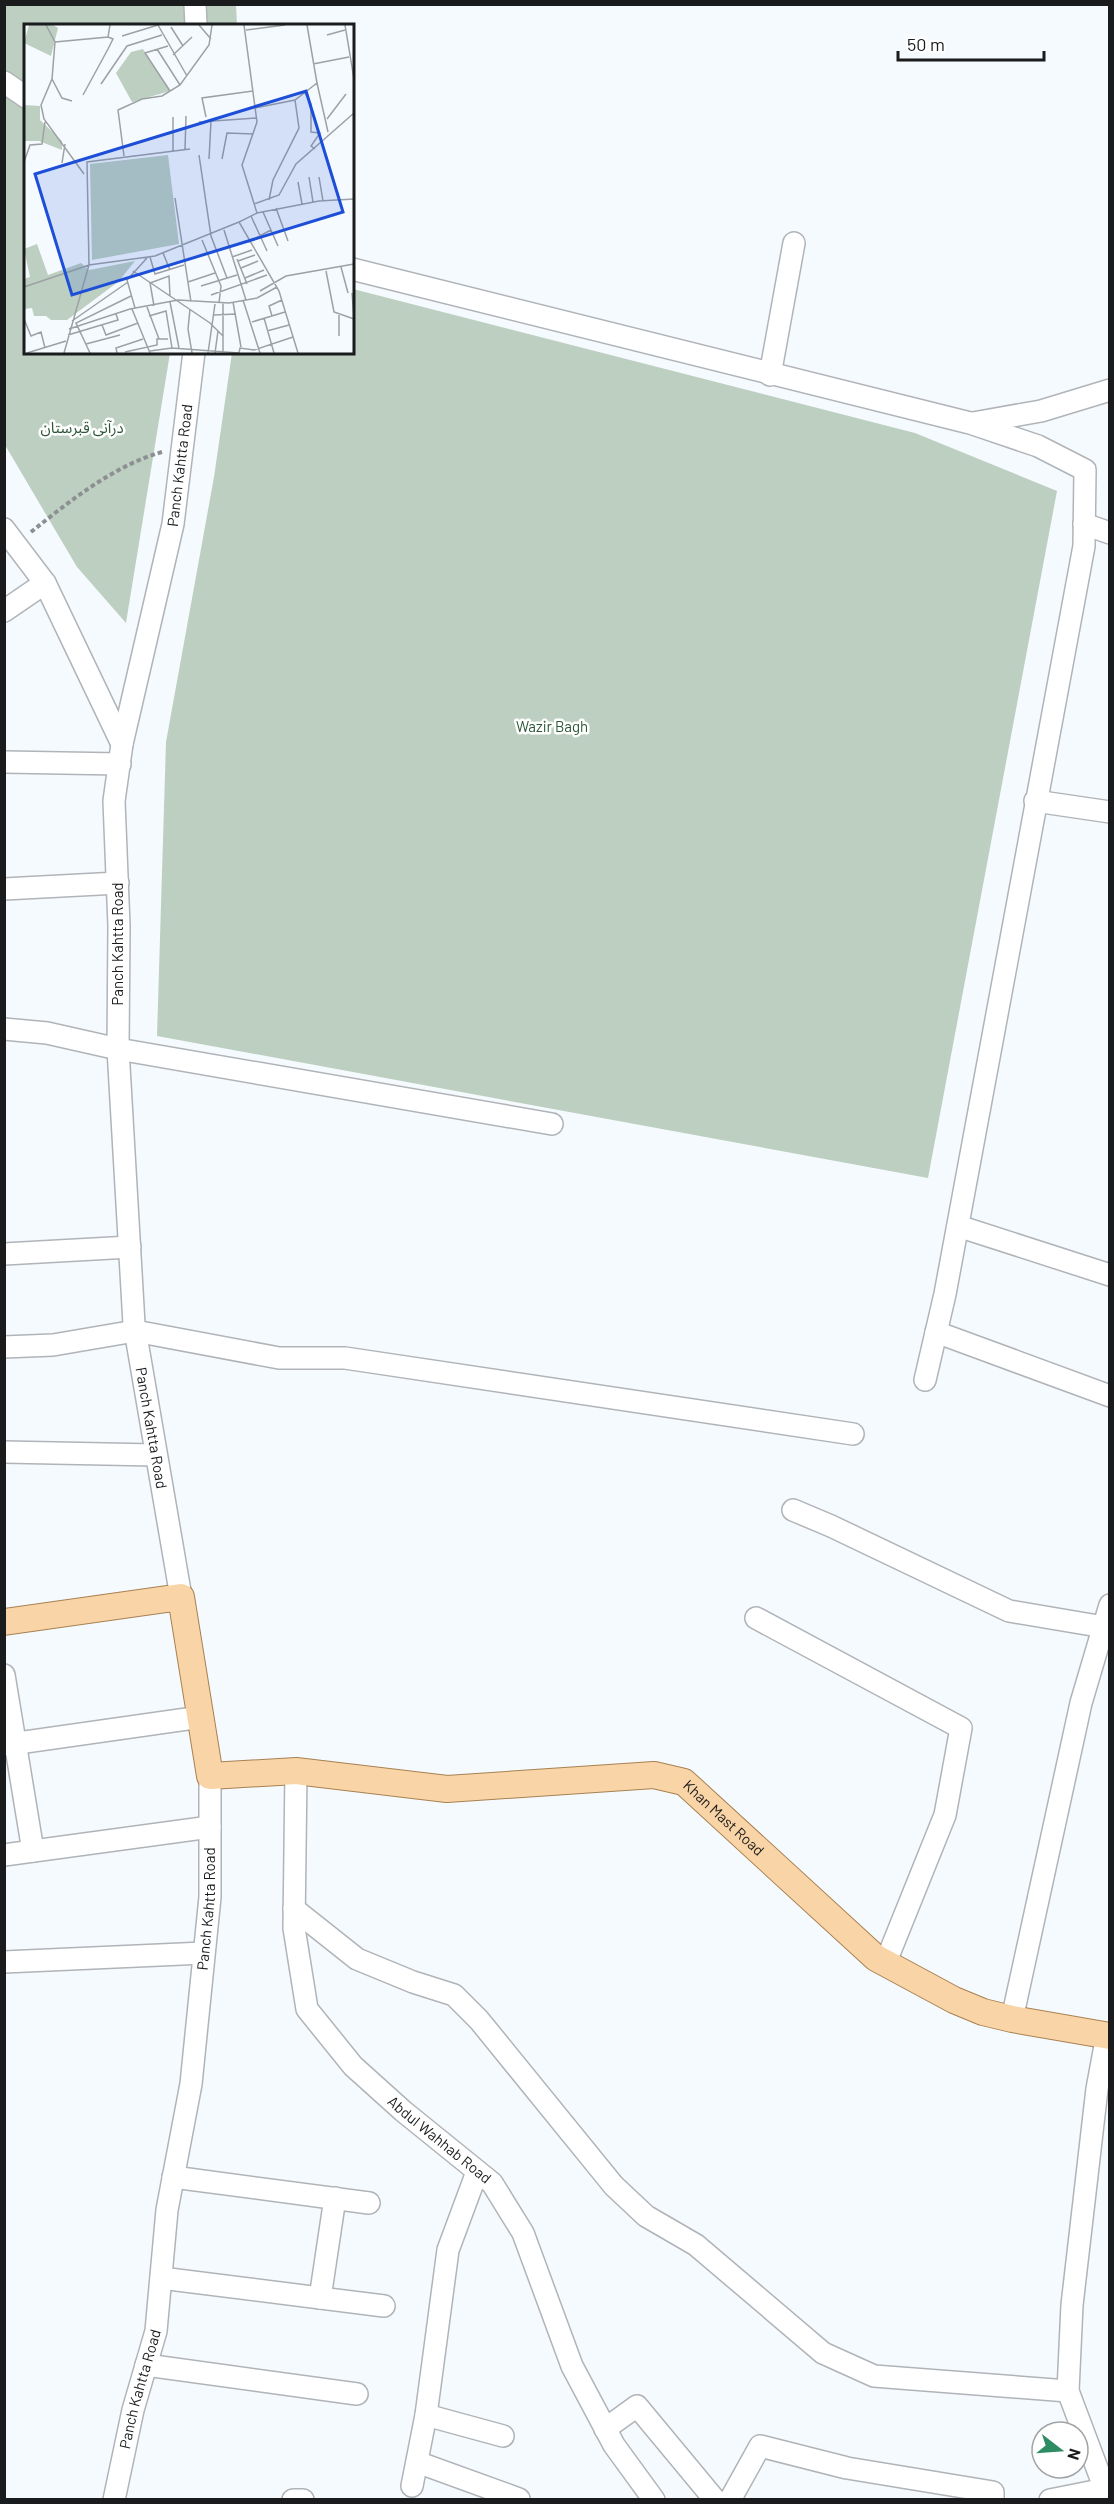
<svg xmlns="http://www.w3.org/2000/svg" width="1114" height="2504" font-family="Barlow,'Noto Sans Arabic',sans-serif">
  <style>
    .green { fill: #bdcfc0 }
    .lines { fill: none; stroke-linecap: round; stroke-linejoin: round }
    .minor-casing { stroke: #b0b4b8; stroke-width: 24 }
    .major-casing { stroke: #a88151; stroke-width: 28 }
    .path { stroke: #8d9093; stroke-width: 4; stroke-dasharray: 4.5 3; stroke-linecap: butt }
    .minor { stroke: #fff; stroke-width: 21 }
    .major { stroke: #f9d4a7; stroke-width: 26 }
    .labels { text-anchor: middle; stroke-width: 5; stroke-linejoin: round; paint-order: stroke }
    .park-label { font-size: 15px; fill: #2b5536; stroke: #fff }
    .street-label { font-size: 15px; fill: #191b1c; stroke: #fff }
    .inset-road { fill: none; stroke: #9da1a4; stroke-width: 1.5 }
    .view { fill: #1d4ed8; fill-opacity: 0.15; stroke: #1d4ed8; stroke-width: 3 }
    .inset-edge { fill: none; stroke: #191b1c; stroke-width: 3 }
  </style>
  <rect width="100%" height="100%" fill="#f5fafe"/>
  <path class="green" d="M4,5h232l1,20 -211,1v326l144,1 -44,270 -49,-56 -72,-122z
    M353,289l562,144 142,58 -129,687 -771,-142 9,-294 48,-265 18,-124 120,-1z"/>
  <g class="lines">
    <g class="minor-casing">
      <g id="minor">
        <path d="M195,4l1,22"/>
        <path d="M4,82l22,15"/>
        <path d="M352,269l618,154 68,23 47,24 -1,76 -139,748 -20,86"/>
        <path d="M770,375l24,-132"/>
        <path d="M973,423l68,-12 69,-21"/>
        <path d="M1084,524l26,9"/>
        <path d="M4,529l41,54 77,161"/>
        <path d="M4,611l41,-28"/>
        <path d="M4,762l116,2"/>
        <path d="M1035,801l75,11"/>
        <path d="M4,889l114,-6"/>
        <path d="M4,1029l43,4 71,16 434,75"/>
        <path d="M958,1226l152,49"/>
        <path d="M4,1254l126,-7"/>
        <path d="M936,1332l174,64"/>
        <path d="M4,1347l49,-2 82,-14 144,27h66l508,76"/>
        <path d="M4,1452l151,3"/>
        <path d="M793,1510l38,16 178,85 95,16"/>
        <path id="s1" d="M181,1597l-47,-273 -16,-275 1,-123 -5,-125 8,-57 51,-220 21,-172"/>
        <path d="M756,1618l205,110 -16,87 -60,149"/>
        <path d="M4,1675l29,176"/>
        <path d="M4,1745l197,-28"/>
        <path id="s2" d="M296,1771l-2,157 13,81 46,57 50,45 89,72 31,50 49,133 42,79 40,55"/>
        <path d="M4,1855l206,-28"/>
        <path d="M294,1909l63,50 56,23 41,13 25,25 135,166 32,30 50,29 127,108 51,23 194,15"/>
        <path d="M4,1962l200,-9"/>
        <path d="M1012,2019l69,-316 29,-98"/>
        <path d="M1107,2035l-10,54 -25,216 -4,86 41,109"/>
        <path d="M173,2177l196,26"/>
        <path d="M161,2278l223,28"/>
        <path d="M320,2298l15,-100"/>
        <path d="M146,2365l211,29"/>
        <path d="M426,2415l77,21"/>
        <path d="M605,2429l32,-23 78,94"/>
        <path d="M417,2462l102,37"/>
        <path d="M412,2486l14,-71 22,-165 29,-78"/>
        <path id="s3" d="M114,2500l19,-90 23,-79 11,-121 24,-126 19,-187v-121"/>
        <path d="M293,2500h10"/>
        <path d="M730,2500l30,-54 87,22 146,24v8"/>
        <path d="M1050,2500l55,-11"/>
      </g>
    </g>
    <g class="major-casing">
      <g id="major">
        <path id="s4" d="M4,1622l177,-25 29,179 86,-5 151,18 207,-14 30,7 192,176 78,42 29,12 29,7 98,17"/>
      </g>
    </g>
    <path class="path" d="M31,532c39,-31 82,-66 131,-80"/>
    <use href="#minor" class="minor"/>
    <use href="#major" class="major"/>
  </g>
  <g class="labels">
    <g class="park-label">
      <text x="82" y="433">درآنی قبرستان</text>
      <text x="552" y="732">Wazir Bagh</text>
    </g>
    <g class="street-label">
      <text dy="5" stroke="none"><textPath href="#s1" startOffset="1143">Panch Kahtta Road</textPath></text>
      <text transform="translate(118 944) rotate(-90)" y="5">Panch Kahtta Road</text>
      <text transform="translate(151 1428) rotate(80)" y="5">Panch Kahtta Road</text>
      <text dy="5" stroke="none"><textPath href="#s4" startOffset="890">Khan Mast Road</textPath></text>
      <text dy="5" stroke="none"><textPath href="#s3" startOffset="600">Panch Kahtta Road</textPath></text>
      <text dy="5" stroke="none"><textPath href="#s2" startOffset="426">Abdul Wahhab Road</textPath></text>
      <text dy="5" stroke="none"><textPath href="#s3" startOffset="114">Panch Kahtta Road</textPath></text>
    </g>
  </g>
  <g transform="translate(24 24)">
    <rect width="330" height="330" fill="#f5fafe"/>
    <path d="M5,1h24l5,3 -7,28 -27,-13zM119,25l27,42 -38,11 -16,-29 15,-21zM0,81l16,1v14l22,21v9l-23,-9h-15zM144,131l11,89 -87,16 -2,-96zM13,220l11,31 33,-12 8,7 46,-9 -17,21 -43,32 -8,6h-16l-5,-4h-12l-2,-8 -8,1v-30l6,-2 -6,-28z" fill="#bdcfc0"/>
    <path class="inset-road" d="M22,1l9,17 -3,37 -11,26 3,14 40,55M134,1l29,51M175,1l12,14M220,1l13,97 -15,43 15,48 -18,9 40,69 19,62M321,1l9,54M147,3l12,19M222,6l39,-5M303,11l18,-5M98,12l36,-11M31,18l53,-5 2,-12M144,22l-23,7 25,38M133,25l23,36M149,31l19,-18M289,40l36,-7M28,55l10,19 10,3M293,59l11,49M77,60l26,-38 35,-11M281,69l6,11v28l9,1 -9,13 4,3M59,71l25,-46 5,-10 -5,-2M231,84l40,-8 22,-17 -10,-58M149,93v34M182,93l-4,-19 51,-7M303,95l19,-25M175,98l58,-4M161,125l1,-33M175,131l12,81 16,42M100,132l-6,-46 24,-11 20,-3 18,-11 29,-40 3,-20M185,135l2,-38M198,135l5,-26 26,1M0,138l6,-17 12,-1 3,-22M38,139l3,-19M285,153l4,25M295,153l4,24M274,158l4,22M151,174l16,104M245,176l4,-20 26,-52 -4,-28M230,180l25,-9 17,-31 58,-51M252,184l12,33M239,188l15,34M233,189l62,-12 35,-2M227,192l16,35M200,206l22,70M178,216l19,46 -2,17M224,218l23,-12M139,229l7,17M126,233l5,17 29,-9M208,233l20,-7M213,235l10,25M214,237l17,-6M317,243l7,26M217,244l17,-7M109,247l77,52 13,13v16M302,247l8,41 20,7M221,254l19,-8M164,258l27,-9M177,262l36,-11M0,263l65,-22 66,-9 84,-34M236,267l26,-15 68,-12M328,269l2,24M187,271l56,-20M219,276l17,53M146,278l9,46M209,278l8,45M199,279v33M130,282l-4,-23 19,-7 1,20M123,283l12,32M111,284l-8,-28 20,-22M108,285l18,44M166,285l-2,20 4,24M190,291l22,-1M125,292l17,-5 6,37M248,292l-3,-10 13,-6M240,294l10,35M0,295l7,17 10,-4 4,16M48,297l56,-39M228,298l33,-10M78,301l4,10 32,-12M45,305l61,-20 48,-9 51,3 28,-5 20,-11M243,307l22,-6M44,311l50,-15 -2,-6M315,312v-21M62,320l34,-9M126,327l22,-3 67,5 1,-5 14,2 39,-13M101,328l32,-7v-6h11M3,329l39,-12M40,329l25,-88 -2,-103 103,-13M66,329l-14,-30 55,-27M93,329l-1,-5 27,-9M184,329l7,-49M191,329l3,-22"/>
    <path class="view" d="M282,67l37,121 -271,83 -37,-121z"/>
    <rect width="330" height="330" class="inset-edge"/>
  </g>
  <rect width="1114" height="2504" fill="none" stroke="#191b1c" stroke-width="12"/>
  <g transform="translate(1060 2450) rotate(107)"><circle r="28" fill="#ffffff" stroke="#a3a4a4" stroke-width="1.5"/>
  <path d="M0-4.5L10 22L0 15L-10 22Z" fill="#2e8c63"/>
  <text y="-9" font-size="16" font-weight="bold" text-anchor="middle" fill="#191b1c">N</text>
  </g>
  <path d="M898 51v9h146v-9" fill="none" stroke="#191b1c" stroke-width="3"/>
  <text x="907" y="51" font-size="18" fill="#191b1c" stroke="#ffffff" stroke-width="4.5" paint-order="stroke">50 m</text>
</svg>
